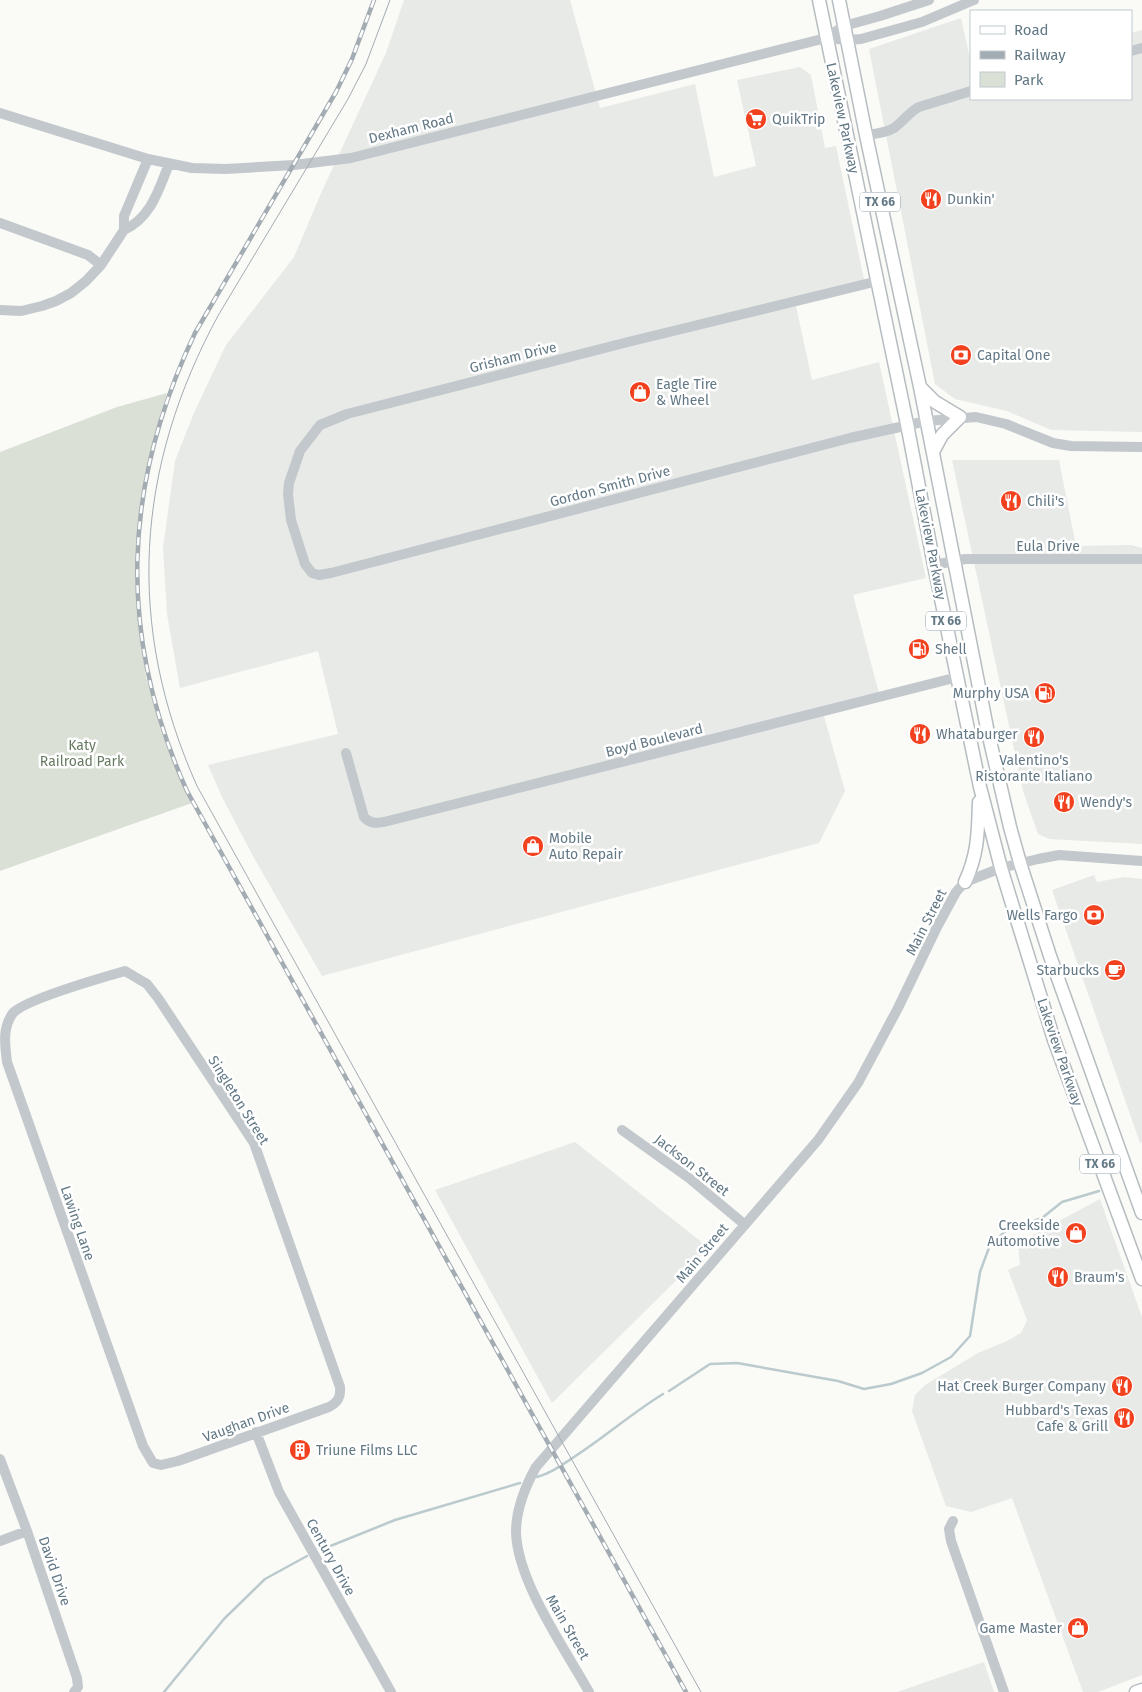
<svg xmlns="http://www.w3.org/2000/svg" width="1142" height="1692" font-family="'Fira Sans',sans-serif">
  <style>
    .built { fill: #e8eae8 }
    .green { fill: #dae0d6 }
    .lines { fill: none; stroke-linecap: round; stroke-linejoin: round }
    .stream { stroke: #bbcacd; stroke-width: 2.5 }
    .major-casing { stroke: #b6bcc0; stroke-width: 15 }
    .minor { stroke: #c2c8cc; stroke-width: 10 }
    .major { stroke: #fff; stroke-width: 12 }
    .tram { stroke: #a3acb2; stroke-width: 1 }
    .rail-casing { stroke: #a3acb2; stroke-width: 4.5 }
    .rail { stroke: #fff; stroke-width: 2.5; stroke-dasharray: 8; stroke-linecap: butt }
    .labels { text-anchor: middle; stroke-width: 5; stroke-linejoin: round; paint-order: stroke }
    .shield { fill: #fff; stroke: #91a0aa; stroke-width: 1 }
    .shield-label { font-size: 12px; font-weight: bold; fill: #627885 }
    .street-label { font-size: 14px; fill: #627885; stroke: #fff }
    .poi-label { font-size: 14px; fill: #627885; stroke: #fff; text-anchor: start }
    .park-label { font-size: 14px; fill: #687b62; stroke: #fff }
  </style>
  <rect width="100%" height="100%" fill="#fafaf7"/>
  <path class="built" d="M404,0h166l30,108 95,-24 19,93 42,-11 -19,-86 63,-13 11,8 14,73 11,-2 30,143 -70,17 16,74 67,-18 47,216 -73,17 28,106 -57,15 21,75 -26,52 -497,133 -68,-118 -31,-59 -15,-34 130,-31 -20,-83 -138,37 -13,-74 -4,-66 12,-87 18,-46 33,-70 68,-88 28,-66 64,-138z
    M961,18l10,45v36h160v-66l11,-3v402l-91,-2 -44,-19 -52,-12 -20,-15 -66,-335z
    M952,460h107l17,86 55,-1 11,3v296l-93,-5 -11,-5 -15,-43z
    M1094,875l3,7 27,-5 18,2v263l-2,1 -88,-253z
    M575,1142l134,106 -157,155 -117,-213z
    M1100,1199l42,118v358l-44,17h-15l-71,-194 -41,14 -25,-6 -34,-95 3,-16 10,-10 53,-32 29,-12 14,-8 6,-13 -19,-50 12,-5 -2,-22z
    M984,1662l10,30h-97z"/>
  <path class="green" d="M167,393l-8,26 -14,54 -9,81 2,66 8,57 17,60 29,66 -192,68v-419l117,-45z"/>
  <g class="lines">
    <path class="stream" d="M669,1391l41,-27 27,-1 101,18 26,8 27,-5 31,-11 29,-16 19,-21 10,-64 10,-27 17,-15 35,-12 20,-16 37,-11
      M537,1477c14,-4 25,-12 37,-20 31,-20 58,-44 89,-63
      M323,1549l72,-29 125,-37
      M164,1692l60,-73 41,-40 42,-23"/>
    <g class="major-casing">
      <path id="major" d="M819,0l88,424 27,141 46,222 21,81 53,172 88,239
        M839,0l27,135 54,252 67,341 23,99 10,36 30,93 92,257
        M920,387l15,15 25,15 -18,18 -9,17
        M965,882c13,-28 13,-49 14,-80
        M1136,1692l6,-2"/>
    </g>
    <path class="minor" d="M826,38l22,2 13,-1 61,-17 52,-22
      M1131,51l11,-3
      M0,113l148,46 44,9 34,1 68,-4 57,-7 475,-120 18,-12 36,-10 49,-16
      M866,135c9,-1 20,-2 28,-7 9,-6 15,-16 25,-21l52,-16
      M0,223l88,32 13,10
      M124,230c27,-12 35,-41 45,-66
      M878,281l-250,61 -281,72 -27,11 -20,26 -11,32 -1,11 3,26 14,44 7,9 7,2 12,-2 519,-135 77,-17 49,-4 30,7 47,19 18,3 71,1
      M0,310l21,1 21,-5 14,-5 15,-8 15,-12 15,-16 23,-35v-14l24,-57
      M934,565l31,-6h177
      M346,753l18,64c6,7 12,6 20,5l574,-145
      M125,971l22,13 11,14 96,145 86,244c1,10 -2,15 -11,20l-151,54 -17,4 -8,-2 -10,-17 -136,-384c-2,-17 -5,-34 6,-49 13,-14 91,-36 112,-42z
      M622,1130l67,48 55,46
      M256,1432l23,60 112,200
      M0,1459l27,72 50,147 1,9 -4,5
      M953,1521l-4,8 2,12 53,151
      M0,1541l27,-10
      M589,1692c-24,-43 -72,-111 -73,-160 0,-23 9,-45 20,-65l282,-327 40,-57 40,-75 39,-81 19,-35 9,-10 36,-14 37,-9 21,-4 83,6"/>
    <use href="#major" class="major"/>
    <path class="tram" d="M390,0l-24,64 -18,35 -129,215c-84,154 -94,311 -22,472l504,906"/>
    <g class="rail-casing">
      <path id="rail" d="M374,0l-22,59 -16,33 -141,241c-73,154 -78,302 -8,458l499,901"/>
    </g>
    <use href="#rail" class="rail"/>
  </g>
  <defs>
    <g id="supermarket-disc" transform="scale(1.125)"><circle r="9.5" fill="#f2411f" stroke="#fff"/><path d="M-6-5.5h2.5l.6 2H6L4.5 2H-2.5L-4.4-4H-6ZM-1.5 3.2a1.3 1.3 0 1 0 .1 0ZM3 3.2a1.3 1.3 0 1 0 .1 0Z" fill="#fff"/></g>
    <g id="restaurant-disc" transform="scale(1.125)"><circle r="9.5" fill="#f2411f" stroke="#fff"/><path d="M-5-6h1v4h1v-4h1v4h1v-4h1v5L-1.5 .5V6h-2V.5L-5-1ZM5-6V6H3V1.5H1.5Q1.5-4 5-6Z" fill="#fff"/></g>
    <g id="bank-disc" transform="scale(1.125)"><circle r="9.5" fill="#f2411f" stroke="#fff"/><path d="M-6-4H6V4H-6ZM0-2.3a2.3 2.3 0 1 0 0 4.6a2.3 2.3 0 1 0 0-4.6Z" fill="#fff"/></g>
    <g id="shop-disc" transform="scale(1.125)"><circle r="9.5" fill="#f2411f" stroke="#fff"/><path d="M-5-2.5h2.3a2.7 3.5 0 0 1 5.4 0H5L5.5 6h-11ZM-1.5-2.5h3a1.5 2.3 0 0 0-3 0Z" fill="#fff"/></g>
    <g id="fuel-disc" transform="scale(1.125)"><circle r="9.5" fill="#f2411f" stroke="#fff"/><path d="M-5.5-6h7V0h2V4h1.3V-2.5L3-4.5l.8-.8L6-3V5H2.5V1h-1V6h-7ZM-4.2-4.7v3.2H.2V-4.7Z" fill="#fff"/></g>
    <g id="cafe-disc" transform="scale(1.125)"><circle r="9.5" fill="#f2411f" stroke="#fff"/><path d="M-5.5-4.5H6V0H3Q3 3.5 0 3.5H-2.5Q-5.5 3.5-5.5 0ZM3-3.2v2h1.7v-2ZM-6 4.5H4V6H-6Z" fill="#fff"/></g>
    <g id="building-disc" transform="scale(1.125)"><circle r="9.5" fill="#f2411f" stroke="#fff"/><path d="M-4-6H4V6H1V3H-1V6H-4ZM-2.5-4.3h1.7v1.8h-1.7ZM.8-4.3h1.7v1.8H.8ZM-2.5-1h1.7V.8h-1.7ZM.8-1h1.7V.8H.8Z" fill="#fff"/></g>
  </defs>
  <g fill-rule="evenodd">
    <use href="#supermarket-disc" x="756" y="119"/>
    <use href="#restaurant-disc" x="931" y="199"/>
    <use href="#bank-disc" x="961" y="355"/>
    <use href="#shop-disc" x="640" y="392"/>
    <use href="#restaurant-disc" x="1011" y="501"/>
    <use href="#fuel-disc" x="919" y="649"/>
    <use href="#fuel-disc" x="1045" y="693"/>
    <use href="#restaurant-disc" x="920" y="734"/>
    <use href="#restaurant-disc" x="1034" y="737"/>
    <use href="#restaurant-disc" x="1064" y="802"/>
    <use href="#shop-disc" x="533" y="846"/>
    <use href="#bank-disc" x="1094" y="915"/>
    <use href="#cafe-disc" x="1115" y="970"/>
    <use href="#shop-disc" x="1076" y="1233"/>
    <use href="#restaurant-disc" x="1058" y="1277"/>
    <use href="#restaurant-disc" x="1122" y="1386"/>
    <use href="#restaurant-disc" x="1124" y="1418"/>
    <use href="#building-disc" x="300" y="1450"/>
    <use href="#shop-disc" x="1078" y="1628"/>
  </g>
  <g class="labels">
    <g class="shield">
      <rect x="860" y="192.5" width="40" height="19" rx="4"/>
      <rect x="926" y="611.5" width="40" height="19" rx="4"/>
      <rect x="1080" y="1154.5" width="40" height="19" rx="4"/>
    </g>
    <g class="shield-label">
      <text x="880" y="206">TX 66</text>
      <text x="946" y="625">TX 66</text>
      <text x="1100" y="1168">TX 66</text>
    </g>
    <g class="street-label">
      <text transform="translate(843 118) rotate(78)" y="5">Lakeview Parkway</text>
      <text transform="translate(411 128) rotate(-14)" y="5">Dexham Road</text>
      <text transform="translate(513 357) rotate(-14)" y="5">Grisham Drive</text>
      <text transform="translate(610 486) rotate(-15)" y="5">Gordon Smith Drive</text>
      <text transform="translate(931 544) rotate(79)" y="5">Lakeview Parkway</text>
      <text x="1048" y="551">Eula Drive</text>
      <text transform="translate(654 740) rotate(-14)" y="5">Boyd Boulevard</text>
      <text transform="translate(926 922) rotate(-63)" y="5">Main Street</text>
      <text transform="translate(1060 1052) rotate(71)" y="5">Lakeview Parkway</text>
      <text transform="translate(239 1100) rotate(58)" y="5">Singleton Street</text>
      <text transform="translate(692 1165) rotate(38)" y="5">Jackson Street</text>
      <text transform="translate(78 1223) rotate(71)" y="5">Lawing Lane</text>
      <text transform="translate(702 1253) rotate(-50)" y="5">Main Street</text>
      <text transform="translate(246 1422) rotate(-20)" y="5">Vaughan Drive</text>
      <text transform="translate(331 1557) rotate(61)" y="5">Century Drive</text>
      <text transform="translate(55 1571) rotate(71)" y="5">David Drive</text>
      <text transform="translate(568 1627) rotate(60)" y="5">Main Street</text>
    </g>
    <g class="poi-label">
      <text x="772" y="124">QuikTrip</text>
      <text x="947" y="204">Dunkin'</text>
      <text x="977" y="360">Capital One</text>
      <text x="656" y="389">Eagle Tire<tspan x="656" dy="16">&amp; Wheel</tspan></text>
      <text x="1027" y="506">Chili's</text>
      <text x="935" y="654">Shell</text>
      <text x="1029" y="698" text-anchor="end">Murphy USA</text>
      <text x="936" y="739">Whataburger</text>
      <text x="1034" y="765" text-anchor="middle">Valentino's<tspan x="1034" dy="16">Ristorante Italiano</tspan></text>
      <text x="1080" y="807">Wendy's</text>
      <text x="549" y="843">Mobile<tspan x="549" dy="16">Auto Repair</tspan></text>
      <text x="1078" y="920" text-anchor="end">Wells Fargo</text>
      <text x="1099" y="975" text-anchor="end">Starbucks</text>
      <text x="1060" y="1230" text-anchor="end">Creekside<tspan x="1060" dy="16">Automotive</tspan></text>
      <text x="1074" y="1282">Braum's</text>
      <text x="1106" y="1391" text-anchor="end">Hat Creek Burger Company</text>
      <text x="1108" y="1415" text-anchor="end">Hubbard's Texas<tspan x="1108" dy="16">Cafe &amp; Grill</tspan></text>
      <text x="316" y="1455">Triune Films LLC</text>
      <text x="1062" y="1633" text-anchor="end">Game Master</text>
    </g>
    <g class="park-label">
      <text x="82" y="750">Katy<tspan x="82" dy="16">Railroad Park</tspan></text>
    </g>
  </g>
  <rect x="970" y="10" width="162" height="90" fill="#ffffff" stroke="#c0c9ce"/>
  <rect x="980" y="26" width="25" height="8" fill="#ffffff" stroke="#c0c9ce"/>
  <text x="1014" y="35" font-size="15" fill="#627885">Road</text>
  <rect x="980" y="51" width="25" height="8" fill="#a3acb2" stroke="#c0c9ce"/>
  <text x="1014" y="60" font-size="15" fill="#627885">Railway</text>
  <rect x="980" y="72" width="25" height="15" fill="#dae0d6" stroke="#c0c9ce"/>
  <text x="1014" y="85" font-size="15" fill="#627885">Park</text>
</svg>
